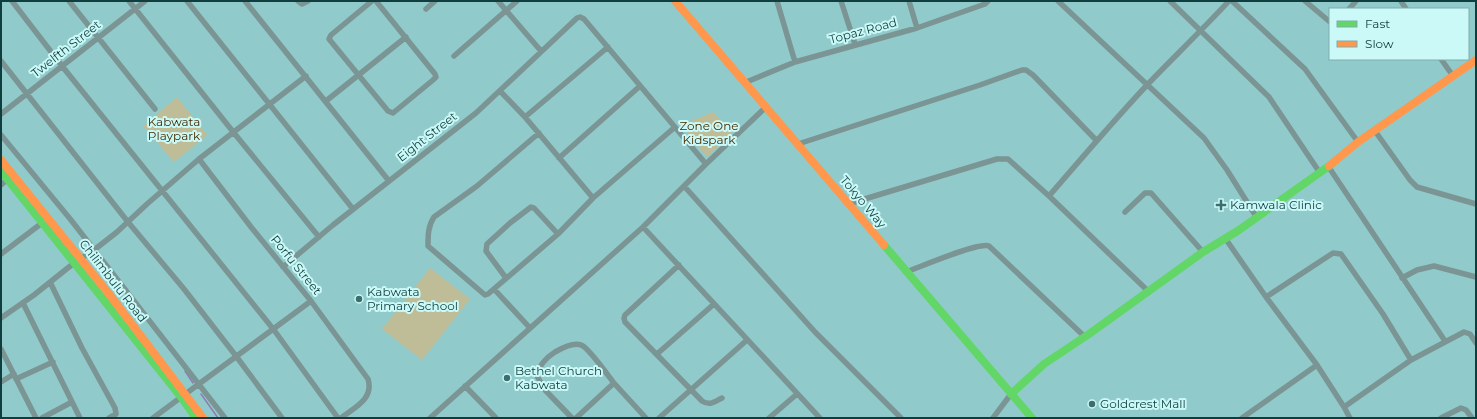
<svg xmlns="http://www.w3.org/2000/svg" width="1477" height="419" font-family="Montserrat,sans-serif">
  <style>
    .green { fill: #bebd97 }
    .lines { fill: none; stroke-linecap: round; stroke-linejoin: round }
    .stream { stroke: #927ab4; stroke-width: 1.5 }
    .street { stroke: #7a9594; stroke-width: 5.5 }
    .fast { stroke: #63d668; stroke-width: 8 }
    .slow { stroke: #ff974d; stroke-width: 8 }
    .poi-dot { fill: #3d6e6e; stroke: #caf9f8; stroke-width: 1.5 }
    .labels { text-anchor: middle; stroke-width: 4; stroke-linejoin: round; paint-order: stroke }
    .street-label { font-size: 12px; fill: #103d3d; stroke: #caf9f8 }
    .park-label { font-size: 12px; fill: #442b00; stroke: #caf9f8 }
    .poi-label { font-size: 12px; fill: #103d3d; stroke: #caf9f8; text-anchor: start }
  </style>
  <rect width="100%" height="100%" fill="#91caca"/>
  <path class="green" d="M177,97l30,38 -33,27 -31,-36z
    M713,112l20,21 -26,24 -26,-32z
    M430,268l40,31 -48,61 -40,-31z"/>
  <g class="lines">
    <path class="stream" d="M185,371l8,12
      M201,394l17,24"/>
    <path class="street" d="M12,1l50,65 212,264 64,88
      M69,1l86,108
      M129,1l105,132 85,104
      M187,1l166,208
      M245,1l144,180
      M298,1l4,3 6,-3
      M372,1l-41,34 -2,4 59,72 5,2 40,-33 3,-3 -1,-3 -59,-73
      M498,1l43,50
      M777,1l18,61
      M841,1l14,43
      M909,1l8,27
      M1058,1l146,137 23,32 30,48
      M1170,1l99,96 51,76
      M1232,1l73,68 53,73
      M1305,1l25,21
      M1401,1l5,8
      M426,9l9,-8
      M1349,9l7,-8
      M454,56l63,-55
      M1441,59l12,17
      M1,61l127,161 56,67 52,67 46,62
      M744,83l51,-21 122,-34 68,-24 3,-3
      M500,91l25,26 68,81
      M326,101l80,-64
      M1,114l144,-113
      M525,117l83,-70
      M1375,131l35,49 7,7 59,17
      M539,133l-62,53 -43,31c-6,9 -6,18 -6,29l57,49 3,-1 70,-60 35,-36 82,-71
      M1,135l70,85 154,198
      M798,144l182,-59 42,-15h4l7,5 63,65
      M559,158l81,-72
      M199,159l52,68 60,74 57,78c6,20 -13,28 -27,39
      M1328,166l117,175
      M1,185l7,-6
      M684,186l131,146 86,86
      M1049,196c33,-38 65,-76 99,-112 27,-28 55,-55 81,-83
      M848,204l149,-45h11l41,37 99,95
      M1125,212l20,-19h6l52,59
      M643,227l177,191
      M1225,238l41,59 51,68 27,42
      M1,254l41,-31
      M80,259l14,-9 23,-18 30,-28 52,-45 107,-83
      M679,265l-54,50 -1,3 1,4 77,79c8,5 12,1 20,-3
      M283,267l50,-42 143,-112 101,-95 3,-1 4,2 122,145
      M906,272c14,-5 72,-30 83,-26l96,91
      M506,278l-20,-27 1,-7 23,-21 21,-16 3,1 24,26
      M1402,278l15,-8 17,-4 42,11
      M50,282l32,66 33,60 1,6 -7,4
      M494,289l36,39
      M1266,297l67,-44 8,1 42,60 28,46
      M23,303l57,115
      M1,318l33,-23 40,-32
      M1,349l35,69
      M657,354l57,-50
      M16,379l37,-17
      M1,382l13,-8
      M465,386l31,32
      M42,418l30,-16
      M153,418l158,-117
      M430,418l213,-191 63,-63 60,-57
      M572,418l-27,-28 -8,-14c1,-10 10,-19 18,-24 7,-4 18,-10 26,-7 7,2 26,29 32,37 11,12 22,24 33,36
      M576,418l38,-35
      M659,418l88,-78
      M769,418l28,-24
      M993,418l18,-24
      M1242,418l75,-53
      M1350,418l-6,-11 67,-47 53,-28 6,2 6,9
      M1441,418l20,-10 5,2 6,8"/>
    <path class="fast" d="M1,171l180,226 15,21
      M884,245l148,173
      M1011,394l33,-30 45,-30 114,-82 36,-22 90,-64"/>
    <path class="slow" d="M675,1l209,244
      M1,160l108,134 94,124
      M1329,166l29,-24 118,-82"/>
  </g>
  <g class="poi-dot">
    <path d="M1219 199h4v4h4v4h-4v4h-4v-4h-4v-4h4z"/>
    <circle cx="359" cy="299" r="4"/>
    <circle cx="507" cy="378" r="4"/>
    <circle cx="1092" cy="404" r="4"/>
  </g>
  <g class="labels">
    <g class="street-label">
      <text transform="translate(863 31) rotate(-15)" y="4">Topaz Road</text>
      <text transform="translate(66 49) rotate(-38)" y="4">Twelfth Street</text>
      <text transform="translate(427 137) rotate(-38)" y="4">Eight Street</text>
      <text transform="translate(863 202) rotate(50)" y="4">Tokyo Way</text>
      <text transform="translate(296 265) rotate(51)" y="4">Porfu Street</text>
      <text transform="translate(113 281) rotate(52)" y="4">Chilimbulu Road</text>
    </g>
    <g class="park-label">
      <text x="174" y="126">Kabwata<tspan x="174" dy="14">Playpark</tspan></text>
      <text x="709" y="130">Zone One<tspan x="709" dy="14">Kidspark</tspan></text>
    </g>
    <g class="poi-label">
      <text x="1230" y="209">Kamwala Clinic</text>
      <text x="367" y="296">Kabwata<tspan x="367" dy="14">Primary School</tspan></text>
      <text x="515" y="375">Bethel Church<tspan x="515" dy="14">Kabwata</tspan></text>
      <text x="1100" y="408">Goldcrest Mall</text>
    </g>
  </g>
  <rect width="1477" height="419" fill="none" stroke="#103d3d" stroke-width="4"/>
  <rect x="1329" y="8" width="140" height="52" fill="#caf9f8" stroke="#80aead"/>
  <rect x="1337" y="21" width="20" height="6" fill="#63d668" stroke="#80aead"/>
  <text x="1365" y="28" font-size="12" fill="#103d3d">Fast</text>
  <rect x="1337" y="41" width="20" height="6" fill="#ff974d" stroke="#80aead"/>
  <text x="1365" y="48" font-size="12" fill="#103d3d">Slow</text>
</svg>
